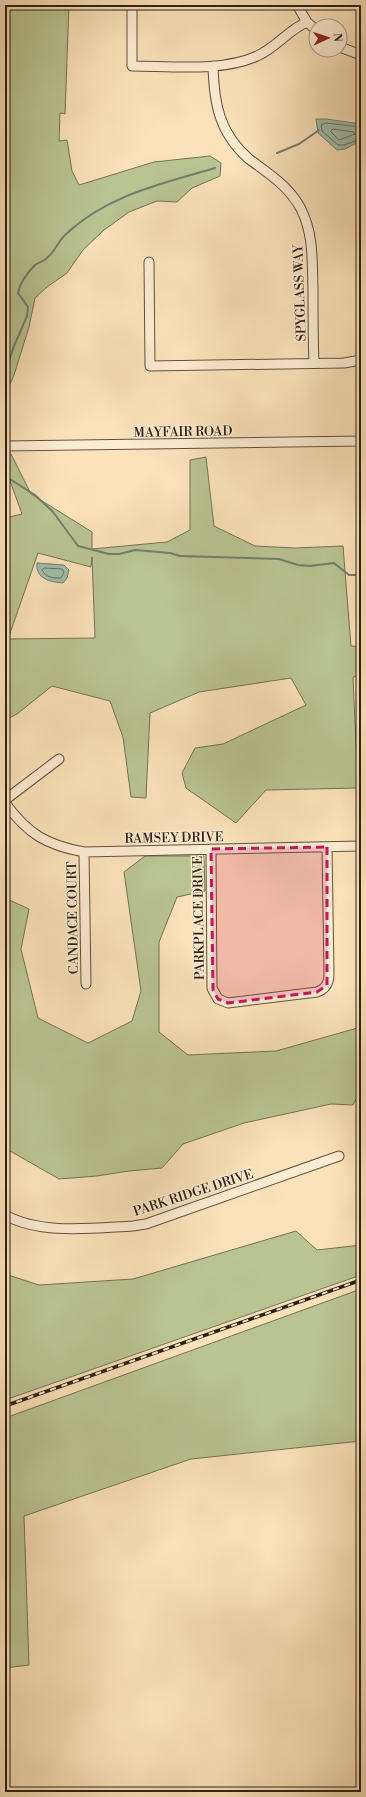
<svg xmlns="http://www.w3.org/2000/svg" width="366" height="1797" font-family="'Libre Bodoni',serif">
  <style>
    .green { fill: #bac493; stroke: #737254; fill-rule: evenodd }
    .water { fill: #9fbeac; stroke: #717f6f }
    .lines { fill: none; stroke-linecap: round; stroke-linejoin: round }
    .shore { stroke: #667060; stroke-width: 1 }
    .stream { stroke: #717f6f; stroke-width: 2 }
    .minor-casing { stroke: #60513e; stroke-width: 11 }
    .minor { stroke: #fcecd2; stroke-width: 9 }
    .rail-casing { stroke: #2c2114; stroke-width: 3.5 }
    .rail { stroke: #fcecd2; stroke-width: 2; stroke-dasharray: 6; stroke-linecap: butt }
    .marked { fill: #c2185b; fill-opacity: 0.2; stroke: #c2185b; stroke-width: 3; stroke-dasharray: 8 5; stroke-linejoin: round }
    .labels { text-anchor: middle; stroke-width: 3; stroke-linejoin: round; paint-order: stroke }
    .street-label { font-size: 13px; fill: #2c2114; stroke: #fcecd2 }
  </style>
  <rect width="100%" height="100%" fill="#fbe2ba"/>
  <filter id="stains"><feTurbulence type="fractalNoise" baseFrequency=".005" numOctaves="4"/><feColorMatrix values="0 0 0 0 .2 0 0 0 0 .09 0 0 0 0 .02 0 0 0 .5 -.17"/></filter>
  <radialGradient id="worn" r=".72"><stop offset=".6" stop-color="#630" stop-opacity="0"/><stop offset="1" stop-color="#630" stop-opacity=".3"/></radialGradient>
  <path class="green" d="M5,5h64l-4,109 -5,-1 -1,28 8,-1 5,31 7,14 75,-23 56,-6 11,7 -1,13 -28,12 -15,14 -20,-1 -28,11 -25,18 -21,20 -16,23 -20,14 -12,11 -6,29 -15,48 -9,21z
    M11,454l20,40 61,38v17l75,-7 23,-12v-70l16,-3 8,69 41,20 40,2 48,-2 8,100 10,1v29l-8,1 5,111 -92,2 -30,33 -50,-35 -4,-15 13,-25 28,-4 83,-39 -15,-27 -92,14 -49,21 -4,85 -15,-1 -8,-60 -13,-36 -58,-15 -35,28 -12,6v-202l17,-4 -17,-47v-11zM38,553l53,14 1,-10 3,81 -87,1z
    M145,856h59l1,35 -28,6 -18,45v90l29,23 88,-4 85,-24v63l-8,15 -22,-1 -87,19 -61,21 -21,24 -33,3 -32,5 -38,3 -54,-31v-127l2,-6 -2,-4v-113l24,11 -8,40 17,69 50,25 44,-22 9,-30 -17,-119z
    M296,1231l21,19 44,-5v30l-356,125v-126l34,11 94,-6z
    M361,1289v152l-170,18 -167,57 5,149 -24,3v-250z"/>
  <path class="water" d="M316,119h10l35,5v17l-16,8 -8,1 -19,-17z
    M37,563l27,2 5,5 -2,8 -4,5c-12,-1 -28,-4 -26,-20z"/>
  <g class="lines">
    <path class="shore" d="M361,127l-35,-4 -5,2 1,6 16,14h6l17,-6
      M333,129l20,3 2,2 -16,6 -8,-8z
      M45,568l17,1 2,3 -3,6c-8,0 -15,0 -19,-8z"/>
    <path class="stream" d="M277,153l22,-9 20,-14
      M5,373l9,-27 13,-30 1,-9 -10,-14c2,-10 10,-21 17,-28 4,-3 10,-4 13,-8 7,-6 10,-15 17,-22 42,-40 96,-51 150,-67
      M5,476l30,19 18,17 25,34 31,8h10l16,-4 35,3 10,3 99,3 19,6 12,1 24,-3 15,12h12"/>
    <g class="minor-casing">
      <path id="minor" d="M132,5v61c38,0 91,6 125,-10 19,-8 31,-26 50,-34
        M297,5l10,17 9,8
        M340,47l21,8
        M213,66c1,37 6,67 36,93 20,15 40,27 52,50 13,26 11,53 12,81 0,24 0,49 1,73
        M149,262l1,104 194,-3 17,-3
        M5,446l356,-5
        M5,800l54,-41
        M5,803c23,31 41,42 79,49l277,-6
        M211,849l1,139 6,11 10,4 89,-11c9,-3 12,-9 12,-18l-2,-127
        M84,852l2,132
        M5,1215c36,20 88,13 128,11l13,-2 193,-68"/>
    </g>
    <use href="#minor" class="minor"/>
    <g class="rail-casing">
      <path id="rail" d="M5,1406l356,-126"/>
    </g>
    <use href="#rail" class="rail"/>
  </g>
  <path class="marked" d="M327,847v138l-10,7 -89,11 -10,-4 -5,-9 -2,-141z"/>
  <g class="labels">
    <g class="street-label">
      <text transform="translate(299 293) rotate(-92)" y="5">SPYGLASS WAY</text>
      <text transform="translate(183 431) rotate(-1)" y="5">MAYFAIR ROAD</text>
      <text transform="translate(174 837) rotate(-1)" y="5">RAMSEY DRIVE</text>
      <text transform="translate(72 918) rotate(-91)" y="5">CANDACE COURT</text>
      <text transform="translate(198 918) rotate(-91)" y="5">PARKPLACE DRIVE</text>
      <text transform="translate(193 1192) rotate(-18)" y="5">PARK RIDGE DRIVE</text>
    </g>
  </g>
  <rect width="366" height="1797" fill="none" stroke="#fbe2ba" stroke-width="20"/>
  <rect x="6" y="6" width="354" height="1785" fill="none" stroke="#2c2114" stroke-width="2"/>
  <rect x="10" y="10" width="346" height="1777" fill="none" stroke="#2c2114"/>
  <g transform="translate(328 38) rotate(87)"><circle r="19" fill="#fcecd2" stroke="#a99b86"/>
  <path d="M0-3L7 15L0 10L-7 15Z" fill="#8f2418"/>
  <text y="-6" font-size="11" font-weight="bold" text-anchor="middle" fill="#2c2114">N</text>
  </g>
  <rect width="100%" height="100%" filter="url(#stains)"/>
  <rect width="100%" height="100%" fill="url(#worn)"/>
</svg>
